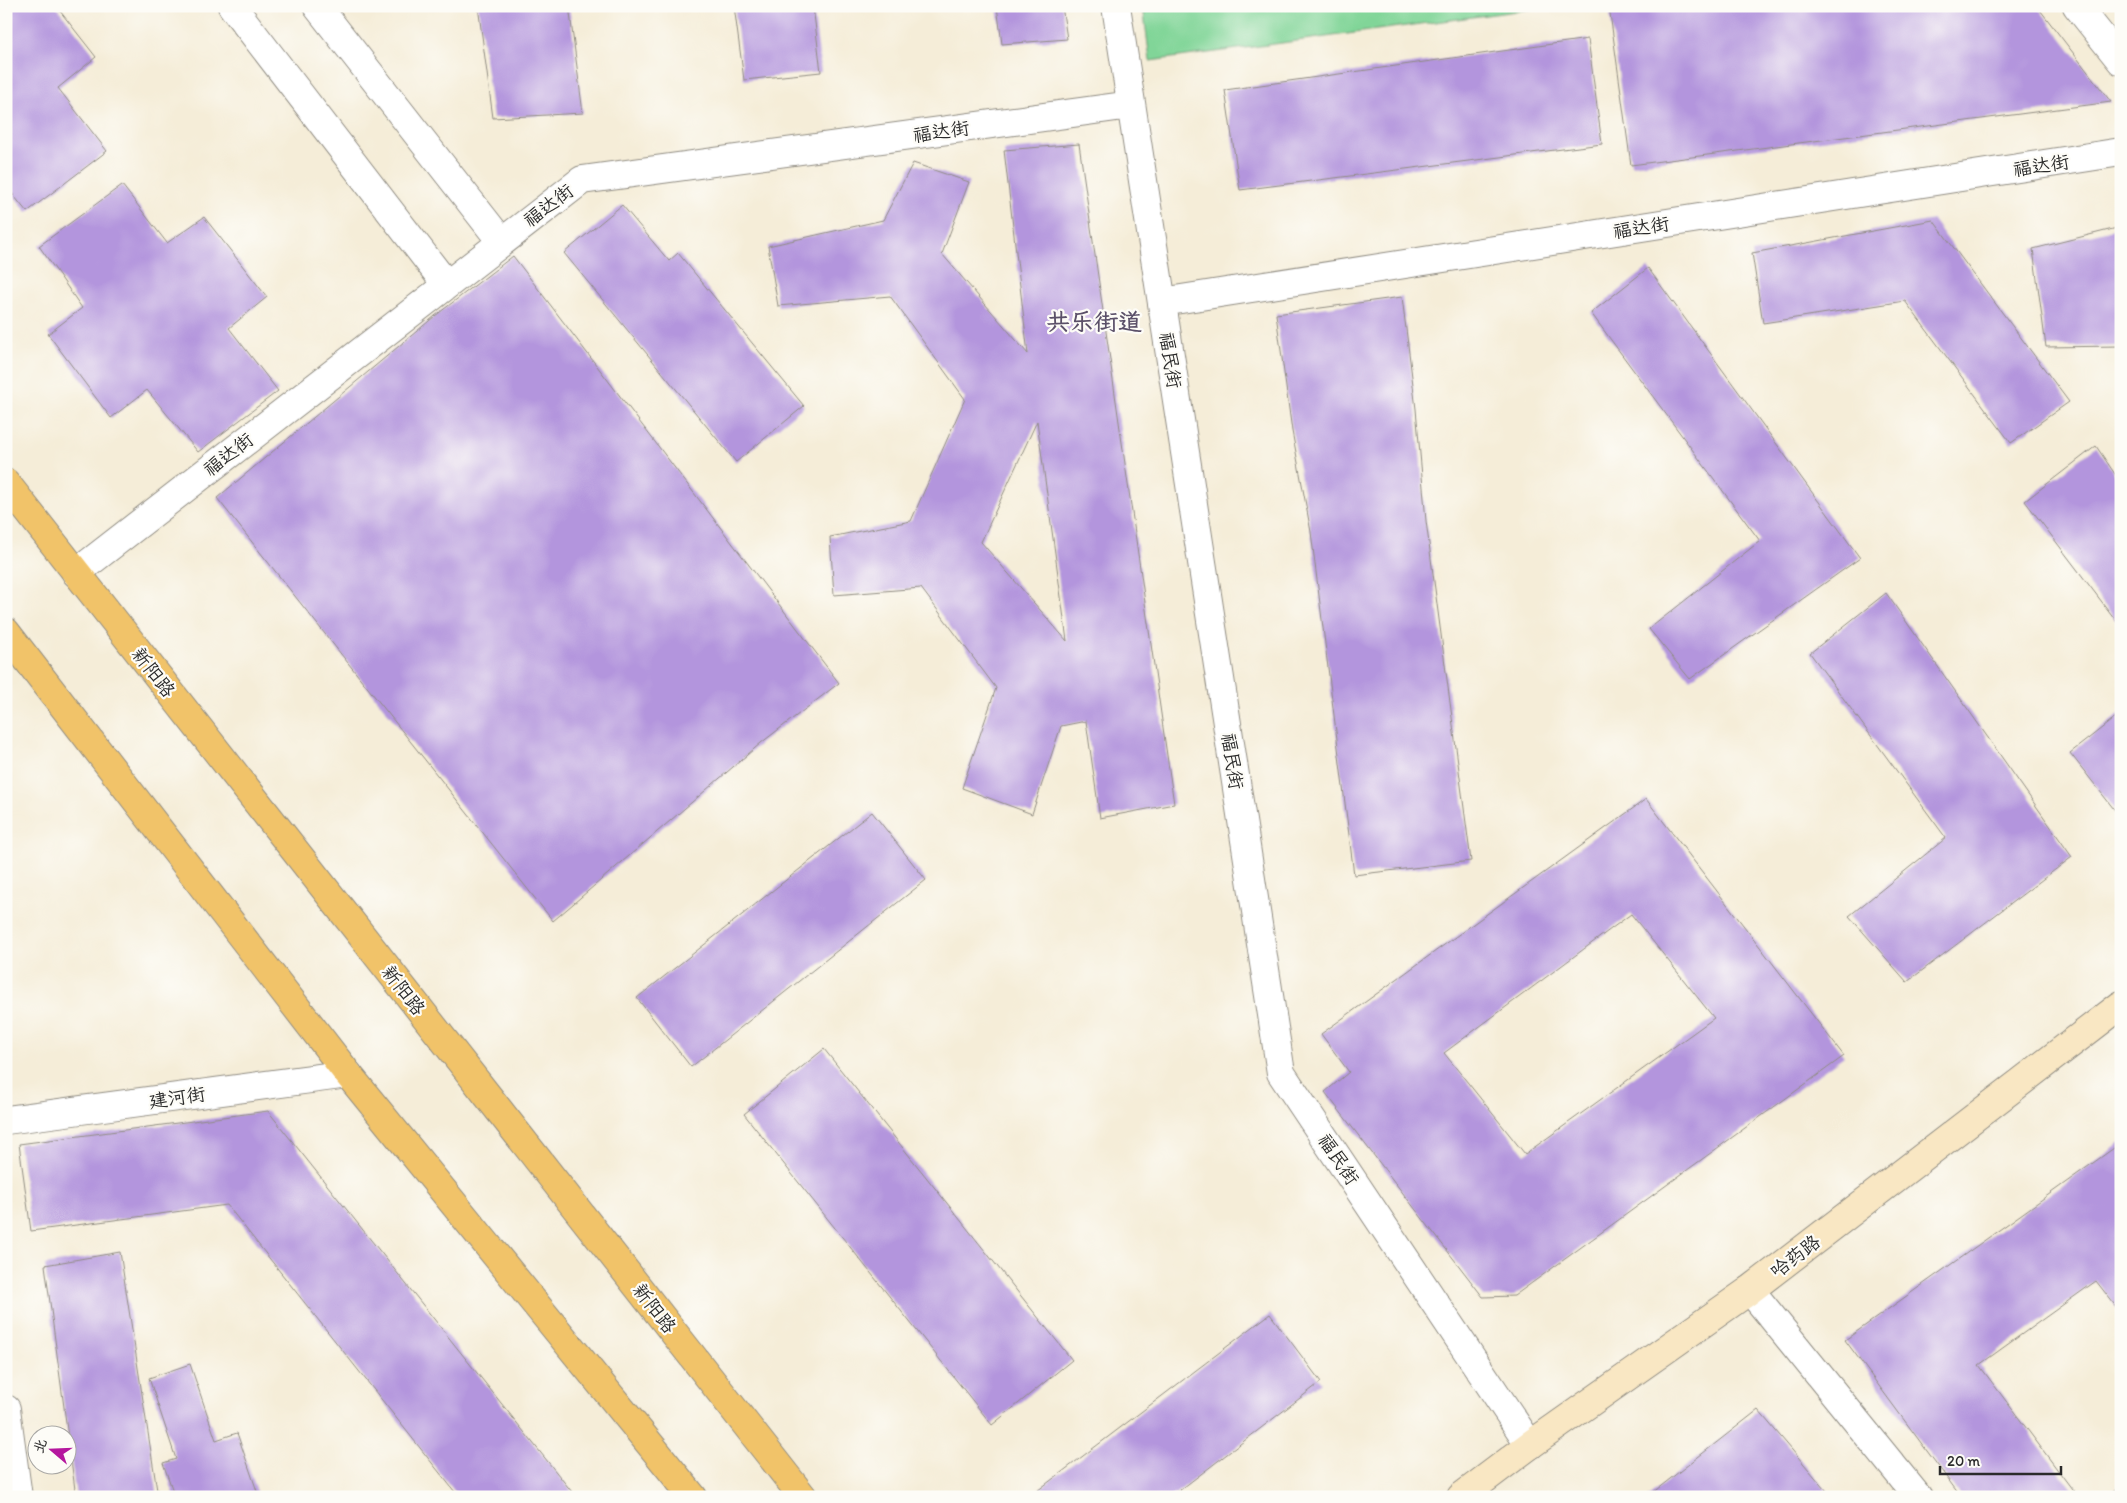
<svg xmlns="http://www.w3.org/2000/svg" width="2127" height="1503" font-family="Itim,'LXGW WenKai TC',sans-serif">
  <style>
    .green { fill: #81d598; stroke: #568062 }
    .building { fill: #b395dd; fill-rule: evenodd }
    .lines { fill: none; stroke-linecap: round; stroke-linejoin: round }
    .minor-casing { stroke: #908c82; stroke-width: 30 }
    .tertiary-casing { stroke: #908c82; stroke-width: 30 }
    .secondary-casing { stroke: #908c82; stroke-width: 30 }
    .primary-casing { stroke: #908c82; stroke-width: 30 }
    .minor { stroke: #fff; stroke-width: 28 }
    .tertiary { stroke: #fff; stroke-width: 28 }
    .secondary { stroke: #f9e7c3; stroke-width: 28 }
    .primary { stroke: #f1c369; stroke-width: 28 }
    .labels { text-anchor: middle; stroke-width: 4.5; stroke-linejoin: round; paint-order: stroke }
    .street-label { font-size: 19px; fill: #2b2b2b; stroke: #fdfcf7 }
    .district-label { font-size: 24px; font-weight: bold; fill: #5b5069; stroke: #fdfcf7 }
  </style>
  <rect width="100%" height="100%" fill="#fdfcf7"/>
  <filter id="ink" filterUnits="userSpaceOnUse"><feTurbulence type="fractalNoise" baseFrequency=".02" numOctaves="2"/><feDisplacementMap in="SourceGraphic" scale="10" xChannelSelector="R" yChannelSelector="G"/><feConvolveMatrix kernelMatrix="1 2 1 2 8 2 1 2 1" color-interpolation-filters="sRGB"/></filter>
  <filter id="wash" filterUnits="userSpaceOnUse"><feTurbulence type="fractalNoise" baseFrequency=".0096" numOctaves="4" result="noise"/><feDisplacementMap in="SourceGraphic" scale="20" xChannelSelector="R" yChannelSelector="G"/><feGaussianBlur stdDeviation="1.12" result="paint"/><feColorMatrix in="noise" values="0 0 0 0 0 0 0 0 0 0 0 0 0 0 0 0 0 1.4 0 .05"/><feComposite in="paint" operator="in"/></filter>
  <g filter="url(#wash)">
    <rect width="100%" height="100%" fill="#f5edd8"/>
    <path class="green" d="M1143,6h395v2l-388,53z"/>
    <g id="blocks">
      <path class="building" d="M6,6h50l40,51 -38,31 49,63 -80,61 -21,-26z
        M478,6h91l14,107 -90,5z
        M734,6h79l8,66 -77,8z
        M997,6h65l5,33 -65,5z
        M1609,6h428l74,96 -480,63z
        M1588,39l14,105 -362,46 -15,-100z
        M1079,144l95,660 -74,14 -14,-97 -25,5 -29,88 -70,-26 34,-100 -75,-100 -87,7 -4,-58 81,-16 54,-122 -75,-103 -112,10 -10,-60 115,-26 30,-57 56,19 -27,72 86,100 -24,-204zM1037,421l30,220 -86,-99z
        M122,185l45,58 37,-26 63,80 -38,31 49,63 -80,61 -51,-62 -36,28 -63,-84 34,-26 -43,-62z
        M622,205l47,56 9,-8 126,153 -68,56 -172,-209z
        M1933,220l136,182 -58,41 -106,-142 -142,22 -11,-70z
        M2121,227v119l-75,1 -13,-98z
        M513,256l326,427 -78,60 -208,178 -336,-423 218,-182z
        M1648,268l212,290 -170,121 -41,-50 111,-88 -169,-228z
        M1402,297l14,112 10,112 45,340 -117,14 -43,-343 -19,-101 -16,-117z
        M2096,446l25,37v144l-96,-126z
        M1886,593l186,264 -165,125 -58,-66 97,-78 -136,-185z
        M2121,713v105l-51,-65z
        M1646,799l198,257 -330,240 -31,1 -158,-205 24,-20 -28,-38zM1631,914l83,104 -189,136 -81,-101z
        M872,812l54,68 -235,187 -54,-69z
        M824,1049l248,311 -80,65 -248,-311z
        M268,1111l308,386h-117l-232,-292 -196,26 -12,-87z
        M2121,1143v170l-25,-32 -117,84 99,132h-117l-116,-157z
        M120,1252l38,245h-82l-31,-232z
        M1270,1314l51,68 -150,115h-136l-2,-3z
        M190,1364l26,76 21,-7 22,64h-84l-12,-34 13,-4 -27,-81z
        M1758,1410l74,87h-185z
        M2121,1485v12h-14z"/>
    </g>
  </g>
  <g filter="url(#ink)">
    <use href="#blocks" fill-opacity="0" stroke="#908c82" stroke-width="1"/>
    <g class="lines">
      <g class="minor-casing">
        <path id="minor" d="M232,6l214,278
          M317,6l184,235
          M1750,1290l168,207"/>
      </g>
      <g class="tertiary-casing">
        <path id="tertiary" d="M1116,6l165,1067 249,372
          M2077,6l44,55
          M1162,302l959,-150
          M76,573l506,-393 549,-75
          M6,1120l342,-46
          M6,1409l12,88"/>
      </g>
      <g class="secondary-casing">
        <path id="secondary" d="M1461,1497l69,-52 220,-155 371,-285"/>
      </g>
      <g class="primary-casing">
        <path id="primary" d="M6,483l797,1014
          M6,632l342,442 345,423"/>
      </g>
      <use href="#minor" class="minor"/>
      <use href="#tertiary" class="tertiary"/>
      <use href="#secondary" class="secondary"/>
      <use href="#primary" class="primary"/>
    </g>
  </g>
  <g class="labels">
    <g class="street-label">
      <text transform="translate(941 131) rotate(-8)" y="7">福达街</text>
      <text transform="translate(2041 165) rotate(-9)" y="7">福达街</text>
      <text transform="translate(548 205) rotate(-37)" y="7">福达街</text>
      <text transform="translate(1641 227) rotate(-9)" y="7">福达街</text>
      <text transform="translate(1171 360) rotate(81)" y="7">福民街</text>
      <text transform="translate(228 454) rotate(-38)" y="7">福达街</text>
      <text transform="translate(154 672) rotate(52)" y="7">新阳路</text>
      <text transform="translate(1233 761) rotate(81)" y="7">福民街</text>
      <text transform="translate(404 990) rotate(52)" y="7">新阳路</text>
      <text transform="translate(177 1097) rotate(-8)" y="7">建河街</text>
      <text transform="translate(1339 1159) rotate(56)" y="7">福民街</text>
      <text transform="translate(1795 1256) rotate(-38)" y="7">哈药路</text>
      <text transform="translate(655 1308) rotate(52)" y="7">新阳路</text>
    </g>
    <g class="district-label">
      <text x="1094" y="330">共乐街道</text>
    </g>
  </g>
  <rect width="2127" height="1503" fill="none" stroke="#fdfcf7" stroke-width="25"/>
  <g transform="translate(52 1450) rotate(289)"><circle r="24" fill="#fdfcf7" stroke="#a9a8a5"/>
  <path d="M0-4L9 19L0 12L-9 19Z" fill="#b5179e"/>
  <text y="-8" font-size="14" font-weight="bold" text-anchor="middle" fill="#2b2b2b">北</text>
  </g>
  <path d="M1940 1466v8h121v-8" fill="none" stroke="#2b2b2b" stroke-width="2.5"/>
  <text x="1947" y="1466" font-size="15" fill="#2b2b2b" stroke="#fdfcf7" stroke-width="4" paint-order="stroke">20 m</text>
</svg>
